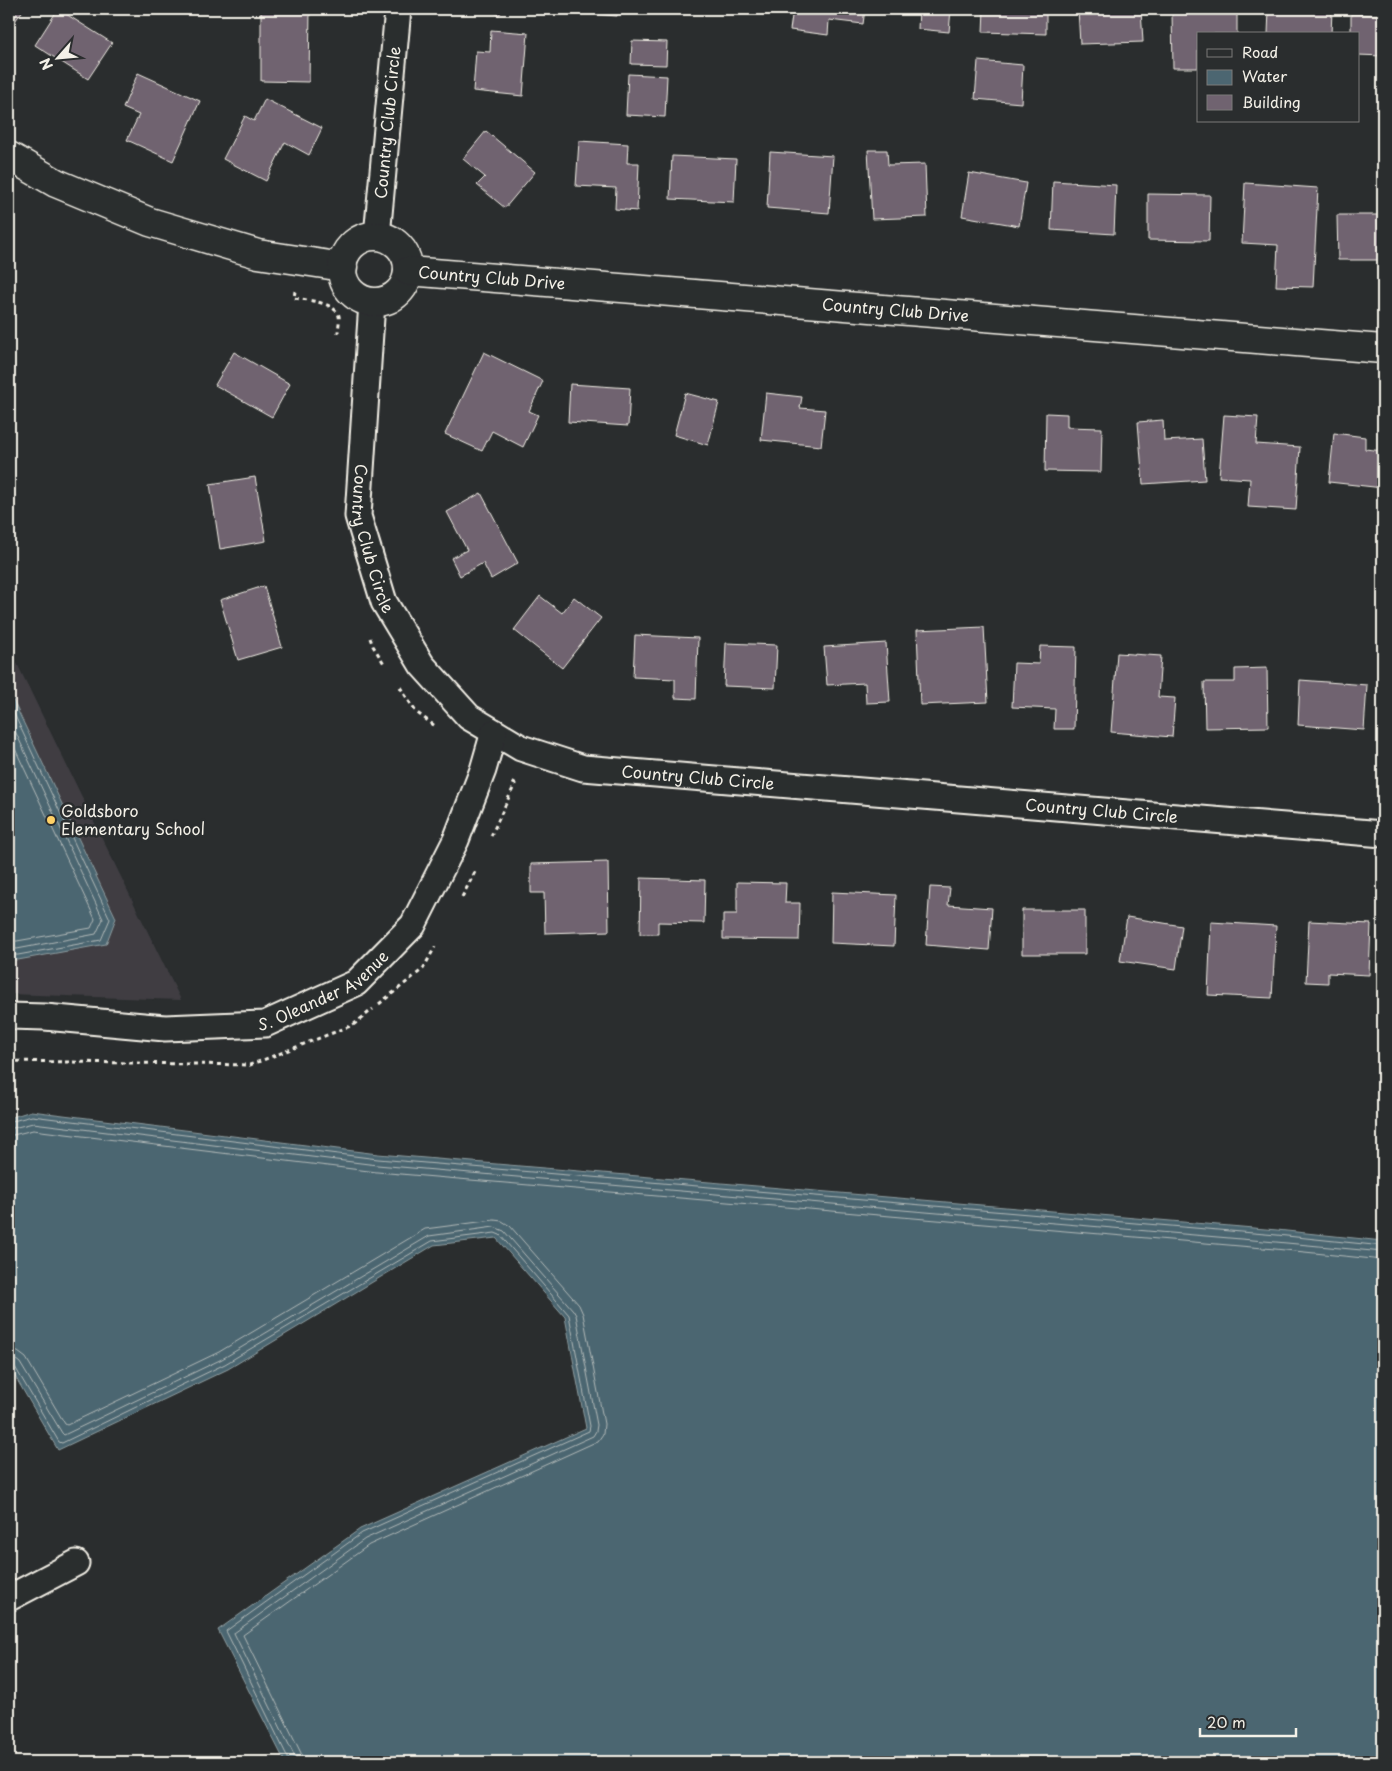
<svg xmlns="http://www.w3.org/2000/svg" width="1392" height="1771" font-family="'Playpen Sans',sans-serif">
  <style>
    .built { fill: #3f3d42 }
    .water { fill: #4c6671; stroke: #8f9ea1 }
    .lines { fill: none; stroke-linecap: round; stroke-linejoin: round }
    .shore { stroke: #b1b9b8; stroke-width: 1 }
    .building { fill: #706370; stroke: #f4f1e8 }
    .street-casing { stroke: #f4f1e8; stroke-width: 29 }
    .secondary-casing { stroke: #f4f1e8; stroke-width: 31 }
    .path { stroke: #f4f1e8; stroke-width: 3; stroke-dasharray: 4 4; stroke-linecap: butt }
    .street { stroke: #2a2d2e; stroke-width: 25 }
    .secondary { stroke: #2a2d2e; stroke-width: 28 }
    .poi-dot { fill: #ffd166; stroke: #2a2d2e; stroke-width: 2 }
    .labels { text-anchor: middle; stroke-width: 5; stroke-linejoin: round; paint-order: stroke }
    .street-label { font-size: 16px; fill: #f4f1e8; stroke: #2a2d2e }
    .poi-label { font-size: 16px; fill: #f4f1e8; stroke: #2a2d2e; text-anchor: start }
  </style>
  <rect width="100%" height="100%" fill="#2a2d2e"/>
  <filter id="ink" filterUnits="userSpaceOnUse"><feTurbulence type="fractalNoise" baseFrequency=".02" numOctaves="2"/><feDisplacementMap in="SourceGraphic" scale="10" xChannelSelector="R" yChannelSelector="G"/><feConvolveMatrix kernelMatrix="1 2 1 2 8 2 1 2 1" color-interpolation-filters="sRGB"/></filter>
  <g filter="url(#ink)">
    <path class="built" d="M9,647l172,353 -172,-6z"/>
    <path class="water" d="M9,692l107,226 -10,26 -88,16 -9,-1z
      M31,1111l347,43 899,76 106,11v521h-1098l-67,-132 142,-101 226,-101 -21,-111 -69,-79 -62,7 -206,124 -170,81 -49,-84v-248z"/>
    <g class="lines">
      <path class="shore" d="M9,703l101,216 -9,21 -83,15h-9
        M9,718l94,201 -7,15 -79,15 -8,-1
        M9,736l86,183 -4,9 -74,13h-8
        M9,1122l23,-6 346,43 899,76 106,11
        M9,1129l24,-6 344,42 899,77 107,10
        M9,1136l24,-6 344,42 898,77 108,11
        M9,1350l9,2 8,6 39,66 2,1 152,-73 206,-123 69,-9 8,1 8,5 69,79 4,9 21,110 -1,10 -5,7 -229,104 -126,90 58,118 2,9
        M9,1358l6,1 5,4 42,70 2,2 158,-76 207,-123 65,-9 10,4 69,79 3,5 21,110 -1,6 -3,5 -228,103 -131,94 60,122 1,7
        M9,1364l6,3 44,75 3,1 163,-79 207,-123 63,-8 5,2 69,80 21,111 -1,5 -227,102 -136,98 62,127 1,4"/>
    </g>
    <path class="building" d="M9,9h15l-15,20z
      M58,9l54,34 -24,36 -53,-34z
      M261,9h49l-1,73 -48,-1z
      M488,9h15l-4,6z
      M595,9h23l-1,7 -23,-2z
      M708,9h56v2l-56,1z
      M793,9h72l-2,15 -34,-4 -1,15 -38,-5z
      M919,9h32l-2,23 -31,-3z
      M984,9h62v25l-63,-2z
      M1078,9h63l2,33 -63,2z
      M1269,9l63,1 -1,24h-63z
      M1237,11v23h-39v34h-25l-1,-56z
      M1351,14l32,1v41l-25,-1v-21h-7z
      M491,30l37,3 -5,63 -50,-5 3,-40 14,1z
      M632,41l35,1 -1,23 -35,-1z
      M978,61l45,4 -2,38 -46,-4z
      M138,73l62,28 -27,60 -46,-21 12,-25 -16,-7z
      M628,74l39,2 -2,41 -39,-2z
      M265,99l57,29 -13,27 -24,-13 -19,39 -43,-22 22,-43 9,5z
      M486,131l49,41 -30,36 -28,-23 8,-8 -22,-18z
      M579,141l49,3 -1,19h12l-2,48 -22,-2 1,-21 -40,-2z
      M868,150h19l1,15 37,-1 2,53 -55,2z
      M770,152l63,4 -4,57 -62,-5z
      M672,156l64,3 -2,43 -64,-3z
      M969,173l57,10 -7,43 -57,-10z
      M1053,181l63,4 -2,49 -63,-4z
      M1245,183l73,5 -5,99 -37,-1 2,-41 -36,-2z
      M1148,194l62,1 -1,46 -61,-1z
      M1337,215h46v45h-45z
      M234,352l56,32 -18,33 -57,-32z
      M484,352l59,29 -14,30 9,4 -15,32 -31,-16 -10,20 -37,-17z
      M570,384l60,4 -2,38 -60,-4z
      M685,393l34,9 -11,43 -34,-10z
      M766,393l36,4 -2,11 25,2 -4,36 -60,-6z
      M1046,413l21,1v13l35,1 -1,44 -56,-1z
      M1224,415l34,2 -2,27 44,3 -4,63 -48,-3 2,-28 -31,-2z
      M1163,420l1,21 38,-2 3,41 -62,4 -5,-62z
      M1334,433l31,4v12l18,2v37l-54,-6z
      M255,477l11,64 -46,8 -10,-65z
      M481,493l37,70 -27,16 -8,-16 -23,13 -9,-18 16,-8 -20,-38z
      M264,586l18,61 -44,13 -18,-60z
      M540,596l22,17 12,-16 27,21 -39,50 -48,-38z
      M984,627l4,75 -68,3 -3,-75z
      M635,635l63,3 -2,61 -21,-1v-19l-42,-2z
      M726,643l51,2 -2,43 -51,-2z
      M886,643l4,59 -24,1 -1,-20 -38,2 -3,-38z
      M1040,646l36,1 -2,82h-20l1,-20 -43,-2 2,-44 25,1z
      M1117,653l44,3 -3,41 17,1 -3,39 -61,-5z
      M1267,668l1,59 -63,1 -1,-46h31v-13z
      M1300,680l67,5 -3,45 -66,-5z
      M608,862l1,69 -64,2 -1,-40h-13v-29z
      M641,878l64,2 -1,43 -46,-1v12h-18z
      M737,882l49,1 -1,20h15l-1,37 -76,-1v-25h14z
      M930,887l20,1 -2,17 44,3 -3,42 -63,-5z
      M832,892l64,3 -2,51 -63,-3z
      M1022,910h63v44h-63z
      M1127,917l55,9 -6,43 -56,-8z
      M1309,921l62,3 -2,51 -41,-2v10l-22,-1z
      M1211,922l65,4 -4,72 -64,-3z"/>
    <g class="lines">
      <g class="street-casing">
        <g id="street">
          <path id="s1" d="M377,236l21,-227"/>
          <path id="s2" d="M372,302l-14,214 26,86 38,63 47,52 52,31 62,20 800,66"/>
          <path id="s3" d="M9,1016l36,1 120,11 100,-4 91,-41 57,-58 43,-85 27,-70 11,-38"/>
          <path d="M9,1598l67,-35"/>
        </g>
      </g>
      <g class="secondary-casing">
        <g id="secondary">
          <path d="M9,156l47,27 94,39 108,32 85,13"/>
          <circle cx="375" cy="269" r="33"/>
          <path id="s4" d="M408,271l975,78"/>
        </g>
      </g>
      <path class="path" d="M295,291l-1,7c12,2 41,4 45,18 1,5 -1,12 -1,17
        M370,638l3,8 12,19
        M400,687l16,25 19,14
        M491,836l24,-52 -5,-3
        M462,897l14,-27
        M379,1004l44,-35 12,-22
        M9,1061l241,4 103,-40 20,-16"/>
      <use href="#street" class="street"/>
      <use href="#secondary" class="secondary"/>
    </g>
  </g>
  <circle class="poi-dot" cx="51" cy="820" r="5"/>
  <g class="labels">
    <g class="street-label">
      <text dy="6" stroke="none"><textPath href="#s1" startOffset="114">Country Club Circle</textPath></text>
      <text dy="6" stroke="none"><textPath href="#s4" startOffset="84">Country Club Drive</textPath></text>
      <text dy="6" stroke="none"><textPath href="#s4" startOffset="489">Country Club Drive</textPath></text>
      <text dy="6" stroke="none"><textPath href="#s2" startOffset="239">Country Club Circle</textPath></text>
      <text dy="6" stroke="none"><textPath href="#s2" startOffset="689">Country Club Circle</textPath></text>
      <text dy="6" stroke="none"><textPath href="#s2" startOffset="1094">Country Club Circle</textPath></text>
      <text dy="6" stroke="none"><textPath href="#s3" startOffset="324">S. Oleander Avenue</textPath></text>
    </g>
    <g class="poi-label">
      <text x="61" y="817">Goldsboro<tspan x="61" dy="18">Elementary School</tspan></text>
    </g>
  </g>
  <rect width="1392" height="1771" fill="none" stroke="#2a2d2e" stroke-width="30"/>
  <rect x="15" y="15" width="1362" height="1741" fill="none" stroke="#f4f1e8" stroke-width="2" filter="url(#ink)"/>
  <rect x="1197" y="32" width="162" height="90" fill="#2a2d2e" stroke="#7b7b78"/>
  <rect x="1207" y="49" width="25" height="8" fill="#2a2d2e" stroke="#7b7b78"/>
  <text x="1242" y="58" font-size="15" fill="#f4f1e8">Road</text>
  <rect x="1207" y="70" width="25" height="15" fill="#4c6671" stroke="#7b7b78"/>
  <text x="1242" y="82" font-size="15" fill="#f4f1e8">Water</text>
  <rect x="1207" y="95" width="25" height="15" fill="#706370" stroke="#7b7b78"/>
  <text x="1242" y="108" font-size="15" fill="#f4f1e8">Building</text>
  <g transform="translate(58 58) rotate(243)" stroke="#2a2d2e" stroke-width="4" paint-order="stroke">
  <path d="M0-4L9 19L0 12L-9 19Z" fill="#f4f1e8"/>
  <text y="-8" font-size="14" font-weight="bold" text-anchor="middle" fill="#f4f1e8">N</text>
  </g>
  <path d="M1200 1728v8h96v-8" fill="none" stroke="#f4f1e8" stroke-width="2.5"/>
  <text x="1207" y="1728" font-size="15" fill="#f4f1e8" stroke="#2a2d2e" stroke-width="4" paint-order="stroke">20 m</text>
</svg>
